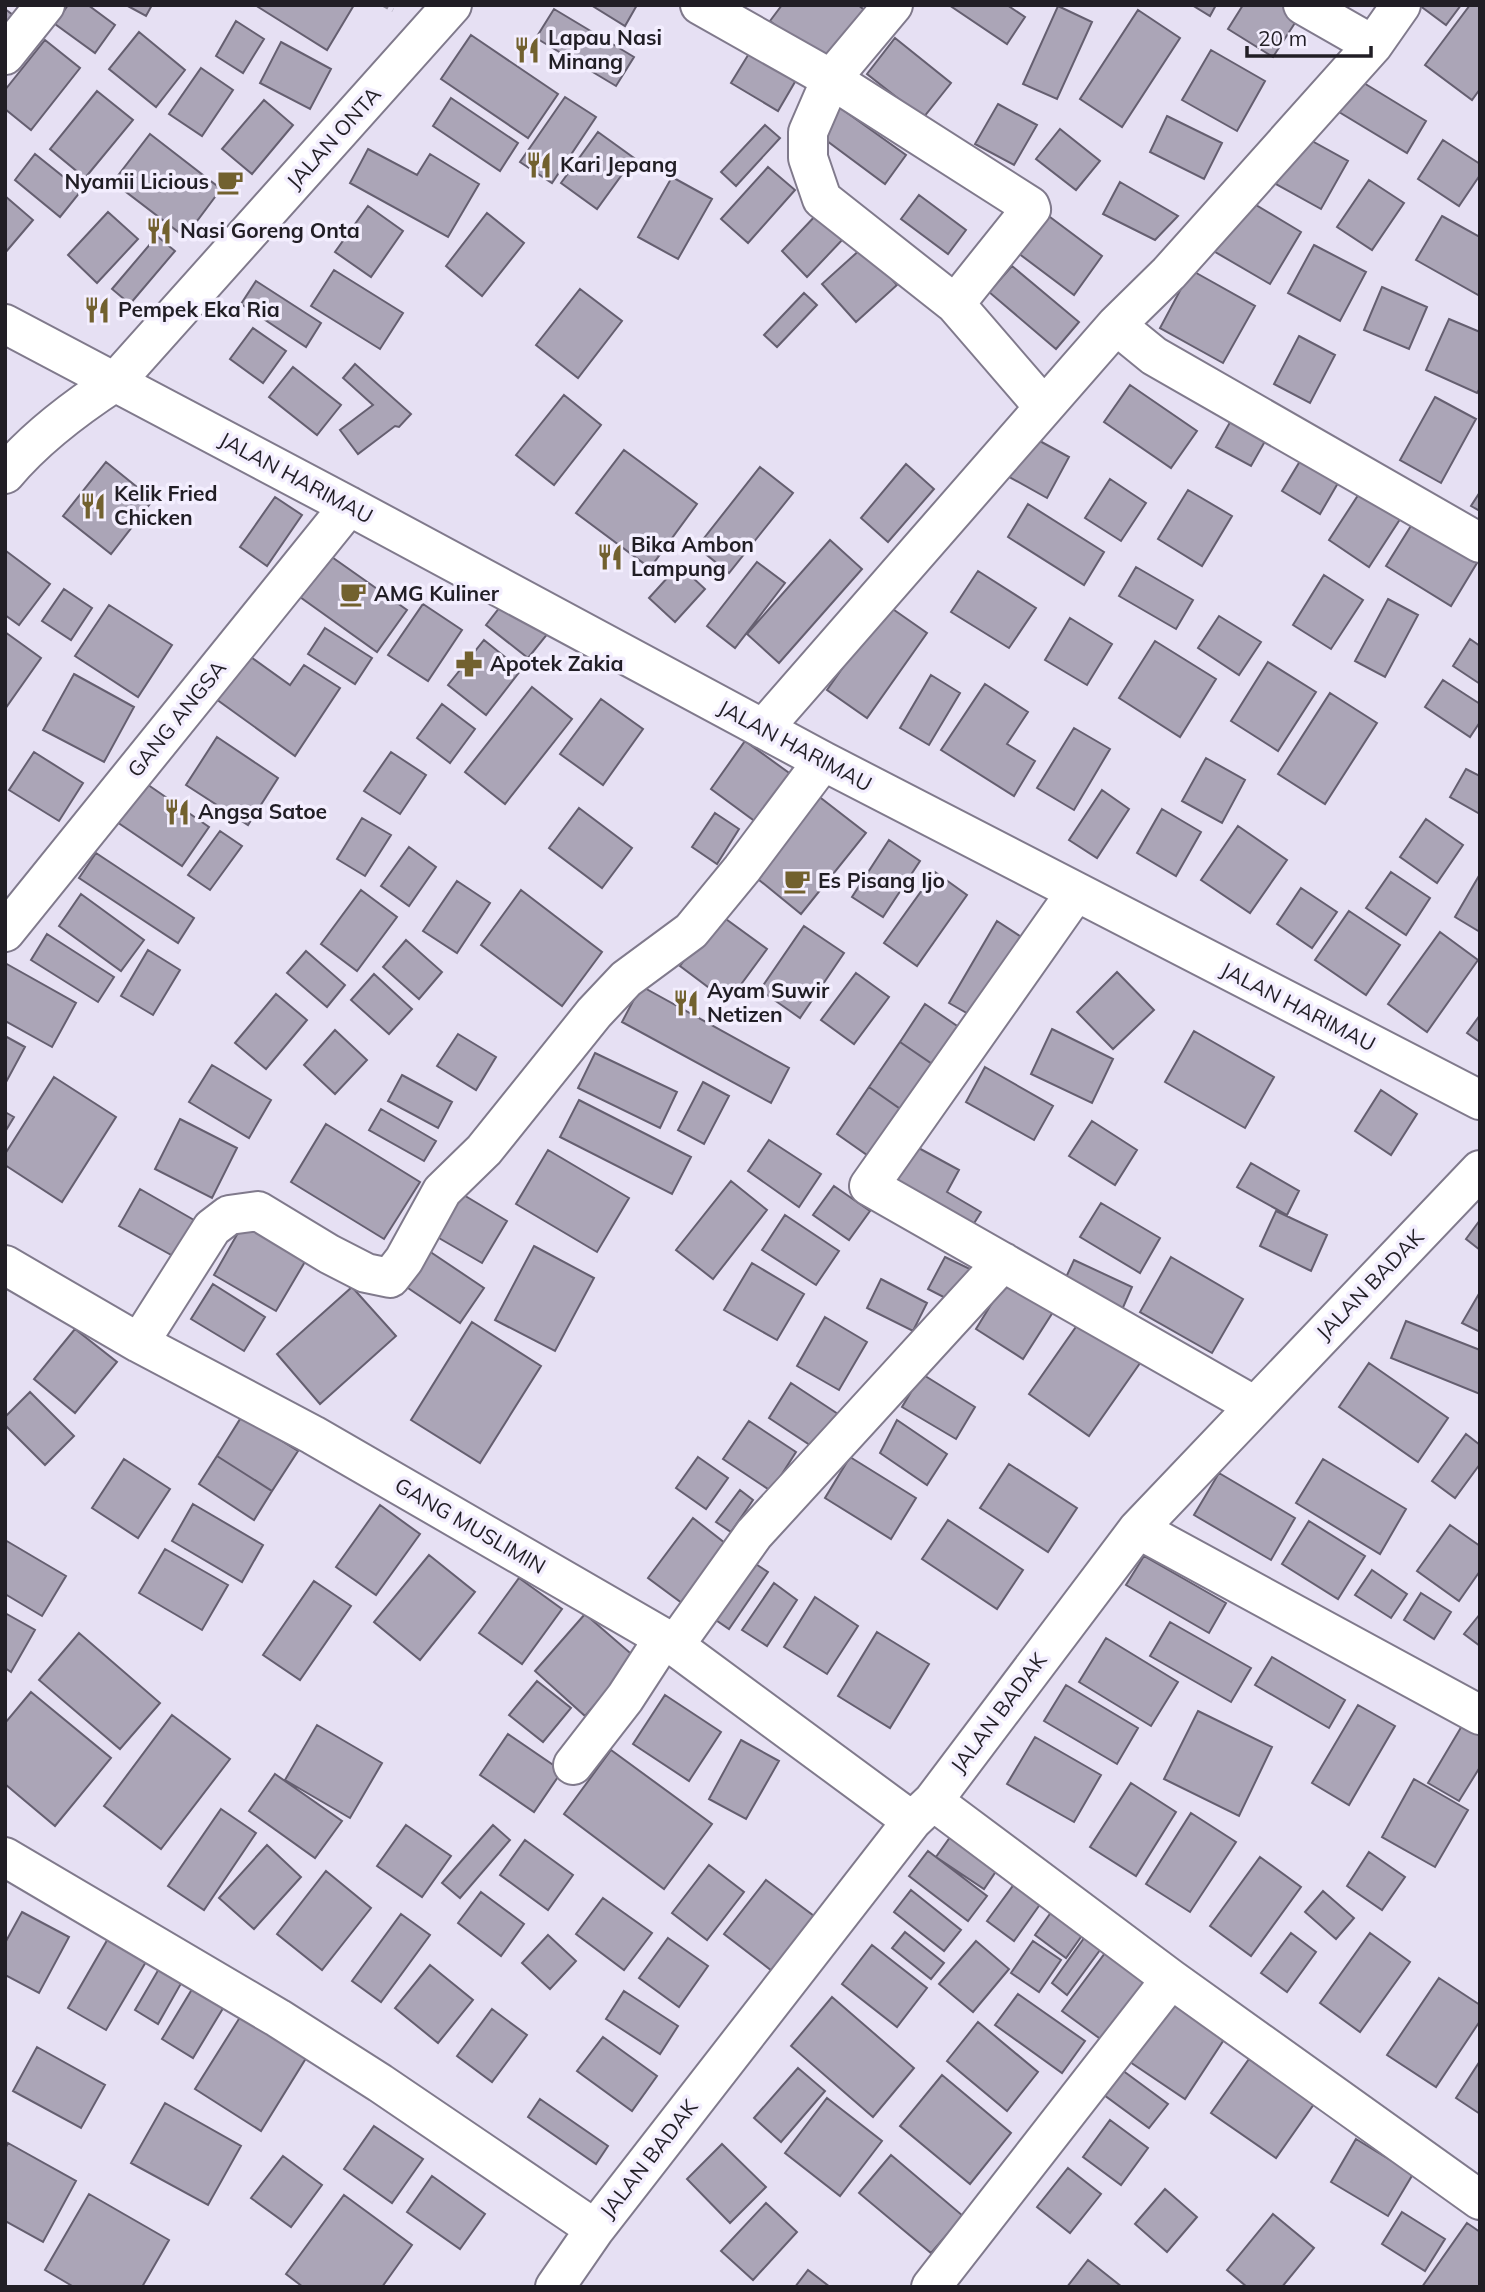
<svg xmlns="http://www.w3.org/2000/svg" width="1485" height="2292" font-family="Mulish,sans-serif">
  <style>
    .building { fill: #aba5b7; stroke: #655f70; stroke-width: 2 }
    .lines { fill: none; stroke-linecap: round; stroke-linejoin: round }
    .minor-casing { stroke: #807a8c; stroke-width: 42 }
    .path { stroke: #9994a3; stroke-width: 4.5; stroke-dasharray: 5 5; stroke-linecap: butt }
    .minor { stroke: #fff; stroke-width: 38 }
    .labels { text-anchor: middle; stroke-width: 7; stroke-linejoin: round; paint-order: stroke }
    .poi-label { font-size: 21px; font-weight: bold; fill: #211e25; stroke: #f3eefe; text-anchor: start }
    .street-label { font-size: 21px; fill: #211e25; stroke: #f3eefe }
  </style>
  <rect width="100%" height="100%" fill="#e6e0f3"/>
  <path class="building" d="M68,5h20l27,20 -20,28 -40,-29z
    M126,5h26l-6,11z
    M255,5h99l-27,45z
    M591,5h46l-12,21z
    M782,5h76l13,10 -39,53 -62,-47z
    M949,5h58l18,12 -18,27z
    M1192,5h24l-6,11z
    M1243,5h49l10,7 -29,45 -45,-28z
    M1419,5h42l-15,20z
    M1470,5h10v84l-8,11 -47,-35z
    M1058,6l34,16 -35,77 -34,-15z
    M5,9l12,9 -12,15z
    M554,9l80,48 -18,29 -80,-48z
    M1138,10l42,28 -58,89 -42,-28z
    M236,21l28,18 -21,34 -27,-17z
    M139,32l46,38 -29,37 -47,-38z
    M471,35l87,59 -30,44 -87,-59z
    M895,38l56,45 -28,35 -56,-44z
    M45,40l35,28 -49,62 -26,-21v-19z
    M281,42l50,27 -21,40 -50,-26z
    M753,47l46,28 -21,36 -47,-28z
    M1211,50l54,31 -28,50 -55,-31z
    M201,68l32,22 -31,46 -33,-22z
    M1354,77l72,44 -19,32 -73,-44z
    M97,91l36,29 -48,58 -35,-29z
    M565,97l31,20 -44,66 -32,-21z
    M451,98l67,45 -18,28 -67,-45z
    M264,100l29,25 -41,49 -30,-25z
    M998,104l39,21 -23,40 -39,-21z
    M839,107l67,48 -21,29 -66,-49z
    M1167,116l55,27 -18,36 -54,-27z
    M765,125l15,13 -44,48 -15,-14z
    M1060,129l40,32 -24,29 -40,-31z
    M598,132l36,26 -37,51 -36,-26z
    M150,134l71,55 -36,48 -72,-55z
    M1303,136l45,25 -27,48 -45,-25z
    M1443,140l37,24v11l-21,31 -41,-27z
    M368,149l49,26 13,-21 49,30 -31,53 -98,-54z
    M35,154l46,37 -21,26 -45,-37z
    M768,167l27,23 -47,53 -27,-24z
    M672,177l40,22 -34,60 -40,-22z
    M1369,180l35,23 -32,47 -35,-23z
    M1120,182l58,34 -23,24 -52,-26z
    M919,195l47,35 -18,24 -47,-35z
    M5,196l28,24 -28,33z
    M1241,196l60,36 -31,52 -60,-35z
    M368,206l35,25 -32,46 -36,-25z
    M108,212l30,27 -41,44 -29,-28z
    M487,213l37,30 -42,53 -36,-30z
    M818,213l26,25 -37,39 -25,-26z
    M1046,214l56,42 -28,39 -56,-42z
    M1442,216l38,21v59l-64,-36z
    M157,236l18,15 -45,53 -18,-15z
    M1314,245l52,27 -26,49 -52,-28z
    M863,247l34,38 -41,37 -34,-38z
    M1012,266l67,56 -23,27 -67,-57z
    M334,270l69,43 -23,36 -69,-43z
    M1191,270l64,36 -32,57 -63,-35z
    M256,281l65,42 -15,24 -65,-43z
    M1382,287l45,20 -18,42 -45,-19z
    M580,289l42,32 -44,57 -42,-33z
    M804,293l13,12 -40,42 -13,-12z
    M1449,319l31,13v56l-3,5 -51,-23z
    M253,328l33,23 -23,32 -33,-24z
    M1299,336l36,19 -25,48 -36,-19z
    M355,364l56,50 -12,13 -4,-1 -37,28 -18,-24 33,-25 -30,-27z
    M293,367l48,38 -24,30 -48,-38z
    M1130,385l67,46 -26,37 -67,-46z
    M564,395l37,30 -47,60 -38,-30z
    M1435,397l41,22 -35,64 -41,-23z
    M1237,410l35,19 -21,37 -35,-19z
    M1027,434l42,23 -22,41 -43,-24z
    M1308,448l37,23 -25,43 -38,-23z
    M624,450l73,54 -47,64 -74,-55z
    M106,462l47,38 -42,54 -48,-38z
    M906,464l28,25 -46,53 -27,-24z
    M760,467l33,26 -64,80 -32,-26z
    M1110,479l36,24 -25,38 -36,-23z
    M1366,483l40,27 -37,57 -40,-27z
    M1188,490l44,26 -30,50 -44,-27z
    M1480,492v19l-9,-5z
    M275,497l27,18 -35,51 -27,-19z
    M1028,504l76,48 -20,33 -76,-48z
    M1419,513l61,45 -29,48 -65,-40z
    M830,540l32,29 -83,94 -32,-29z
    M6,551l44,33 -31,41 -14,-10z
    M329,555l78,55 -30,42 -77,-55z
    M757,562l28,21 -50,65 -28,-22z
    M679,565l26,24 -30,33 -26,-24z
    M1136,567l57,33 -17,29 -57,-33z
    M978,571l58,37 -27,40 -58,-36z
    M1324,575l39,25 -32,49 -38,-24z
    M64,589l28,19 -21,32 -29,-19z
    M507,598l42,34 -21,26 -42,-33z
    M1388,599l30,16 -33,62 -30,-16z
    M423,604l39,26 -34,51 -40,-26z
    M109,605l63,40 -34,52 -63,-41z
    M887,605l40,28 -60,85 -40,-28z
    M1219,616l42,26 -22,33 -41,-27z
    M1070,618l42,26 -25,41 -42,-25z
    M325,628l47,30 -17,26 -47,-30z
    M5,632l36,26 -36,51z
    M1470,639l10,7v38l-27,-18z
    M484,640l37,30 -35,45 -38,-30z
    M1155,641l61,38 -36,58 -61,-39z
    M248,655l42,30 14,-20 36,23 -45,68 -79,-57z
    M1268,662l48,30 -38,59 -47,-30z
    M74,674l60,33 -30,55 -61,-32z
    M931,675l29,18 -31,52 -29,-17z
    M1443,680l37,24v18l-10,15 -45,-30z
    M985,684l43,28 -21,32 28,17 -21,35 -73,-46z
    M532,687l40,32 -67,85 -40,-32z
    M1330,693l47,30 -52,81 -47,-30z
    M601,699l42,30 -40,56 -43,-31z
    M442,704l33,25 -25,34 -33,-25z
    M1074,728l36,21 -36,61 -37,-22z
    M217,737l61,41 -30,47 -62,-40z
    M745,741l58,42 -35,48 -57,-42z
    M34,752l49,31 -24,38 -50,-31z
    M391,752l35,23 -26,39 -36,-23z
    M1206,758l39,22 -23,43 -40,-22z
    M1466,769l14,7v38l-30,-17z
    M141,780l68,47 -27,39 -68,-46z
    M1102,790l27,19 -32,49 -28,-18z
    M817,795l49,38 -65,81 -48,-39z
    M579,808l53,40 -30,40 -53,-40z
    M1162,809l39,23 -25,44 -39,-23z
    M715,813l24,16 -22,35 -25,-17z
    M362,818l29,17 -26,41 -28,-17z
    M1426,819l37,26 -26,38 -37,-26z
    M1238,826l49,34 -37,53 -49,-33z
    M220,831l22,15 -32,44 -22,-15z
    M889,840l31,21 -37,56 -31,-20z
    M409,847l27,20 -27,39 -28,-20z
    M96,853l98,65 -16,25 -99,-65z
    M935,872l32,23 -50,71 -33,-23z
    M1391,872l39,26 -24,37 -40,-27z
    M1480,874v58l-25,-15z
    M457,881l33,22 -33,50 -34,-22z
    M1301,888l36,24 -25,36 -35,-24z
    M361,890l36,27 -40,54 -36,-27z
    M521,890l81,62 -40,54 -81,-61z
    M81,894l63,46 -23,31 -62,-45z
    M1349,911l51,34 -34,50 -51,-35z
    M719,914l48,35 -39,53 -48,-36z
    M997,921l29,19 -54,76 -23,-13z
    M804,926l40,27 -44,65 -40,-28z
    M1440,932l38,28 -51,72 -39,-28z
    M47,934l67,43 -16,25 -67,-42z
    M406,940l36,32 -23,27 -36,-32z
    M148,950l32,20 -27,45 -32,-19z
    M306,951l39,34 -18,22 -40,-34z
    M5,963l71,40 -24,44 -47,-26z
    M1117,972l37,38 -41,39 -36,-37z
    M856,973l33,24 -35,47 -33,-24z
    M374,974l38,35 -23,25 -38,-34z
    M641,986l148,82 -18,35 -149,-81z
    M276,994l31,26 -41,49 -31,-26z
    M925,1004l41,28 -25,38 -41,-28z
    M1480,1015v27l-13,-9z
    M1052,1029l61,30 -21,44 -61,-29z
    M335,1030l32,30 -32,34 -31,-29z
    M1194,1031l80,46 -29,51 -80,-46z
    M458,1034l38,23 -20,33 -39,-24z
    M5,1036l20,11 -20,37z
    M900,1042l41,28 -32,45 -40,-28z
    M595,1053l82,39 -17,36 -82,-40z
    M212,1065l59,35 -22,38 -60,-36z
    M985,1067l68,39 -19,34 -68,-38z
    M402,1075l50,27 -14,26 -50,-27z
    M54,1077l62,40 -54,85 -57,-37v-11z
    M703,1082l26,14 -25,48 -26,-14z
    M869,1087l40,28 -32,47 -40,-28z
    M1381,1090l36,24 -26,41 -36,-24z
    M579,1100l112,57 -19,37 -112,-57z
    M381,1109l55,32 -12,20 -55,-31z
    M5,1112l9,5 -9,15z
    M180,1119l57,29 -25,50 -57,-29z
    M1092,1121l45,29 -22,35 -46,-29z
    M326,1124l94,58 -36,57 -93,-57z
    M769,1140l52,34 -22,33 -51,-36z
    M915,1146l44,24 -12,22 34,20 -8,13 -83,-44z
    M548,1150l81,48 -32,54 -81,-48z
    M1251,1163l48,28 -12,24 -50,-28z
    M731,1181l36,29 -54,69 -37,-29z
    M834,1186l36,25 -21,29 -36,-25z
    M140,1189l54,31 -21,36 -54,-30z
    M457,1191l50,30 -25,42 -50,-29z
    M1101,1203l59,35 -20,35 -60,-36z
    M1276,1211l51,24 -16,36 -51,-25z
    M785,1215l54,36 -23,34 -54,-35z
    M1480,1220v30l-14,-11z
    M243,1224l63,36 -30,51 -62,-36z
    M534,1246l60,32 -39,73 -60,-31z
    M429,1251l55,37 -24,35 -55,-37z
    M945,1257l31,15 -17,33 -31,-16z
    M1171,1257l72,42 -31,54 -72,-41z
    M1074,1260l58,27 -11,25 -59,-26z
    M752,1263l52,31 -27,46 -53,-30z
    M881,1279l46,24 -14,28 -46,-23z
    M1005,1282l48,30 -30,47 -47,-30z
    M213,1284l52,33 -21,34 -53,-32z
    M352,1287l44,49 -76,68 -43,-50z
    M1480,1292v40l-18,-9z
    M1085,1314l60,42 -56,80 -60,-42z
    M825,1317l42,25 -28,48 -42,-24z
    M1406,1321l74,29v44l-89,-36z
    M472,1322l69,44 -61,97 -69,-43z
    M75,1329l42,33 -42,51 -41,-34z
    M1369,1363l79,55 -30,44 -79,-55z
    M922,1374l53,33 -19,32 -54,-32z
    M791,1383l47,31 -22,35 -47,-31z
    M30,1392l44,44 -29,29 -40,-40v-8z
    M242,1416l56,35 -26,40 -55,-35z
    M897,1420l50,34 -20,31 -47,-32z
    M749,1421l47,31 -25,39 -48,-32z
    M1466,1434l14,11v19l-25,34 -23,-17z
    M217,1456l55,35 -18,29 -55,-36z
    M698,1457l30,21 -22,31 -30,-21z
    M850,1457l66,41 -25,41 -66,-41z
    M124,1459l46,30 -32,49 -46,-30z
    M1323,1459l83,50 -26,45 -84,-51z
    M1009,1464l68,44 -29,44 -68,-44z
    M1219,1473l76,45 -24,42 -77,-45z
    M740,1490l13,10 -22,32 -15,-10z
    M193,1504l70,41 -21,37 -70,-41z
    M380,1505l40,29 -44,61 -40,-28z
    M693,1518l37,29 -44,59 -38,-28z
    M948,1520l75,50 -26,39 -75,-50z
    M1309,1521l56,35 -27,43 -56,-35z
    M1450,1525l30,21v25l-21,30 -42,-30z
    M5,1540l61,36 -24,40 -37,-22z
    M165,1549l63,36 -26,45 -63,-37z
    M429,1555l46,37 -55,68 -46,-38z
    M1144,1556l82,47 -17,30 -83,-48z
    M745,1557l23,15 -39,57 -22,-15z
    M1372,1570l35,24 -16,24 -36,-23z
    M519,1578l43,31 -40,55 -43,-31z
    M314,1581l37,25 -51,74 -37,-25z
    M774,1583l23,17 -30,46 -25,-16z
    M1421,1593l30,19 -17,27 -30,-19z
    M815,1597l43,29 -31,48 -43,-27z
    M5,1613l30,17 -24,42 -6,-4z
    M585,1614l51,44 -51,58 -50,-45z
    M1480,1614v32l-16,-12z
    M1170,1622l81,46 -20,34 -81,-46z
    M877,1632l52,32 -39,64 -52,-32z
    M79,1633l81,70 -40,46 -81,-69z
    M1106,1638l72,44 -27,44 -72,-44z
    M1272,1657l73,43 -16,28 -74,-43z
    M537,1681l34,27 -28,34 -34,-27z
    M1066,1685l72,43 -21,36 -73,-43z
    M31,1692l80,66 -56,68 -50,-42v-61z
    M665,1695l56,37 -32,49 -56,-37z
    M1358,1705l37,21 -46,79 -37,-22z
    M1198,1711l74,36 -33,69 -75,-37z
    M172,1715l58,44 -69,90 -57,-43z
    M1466,1719l14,8v40l-21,34 -31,-18z
    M317,1725l65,38 -32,55 -65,-38z
    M508,1734l54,37 -28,41 -54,-37z
    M1035,1737l66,38 -27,47 -67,-38z
    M741,1740l38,21 -33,58 -37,-20z
    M611,1750l101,74 -48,65 -100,-75z
    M275,1774l67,47 -27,37 -66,-47z
    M1414,1779l54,31 -33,57 -53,-30z
    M1131,1783l45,29 -40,64 -46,-29z
    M221,1809l35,24 -52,77 -36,-24z
    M1191,1813l45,29 -46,70 -44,-28z
    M406,1825l45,31 -29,41 -45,-31z
    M493,1825l17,15 -50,58 -18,-15z
    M958,1826l47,32 -21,31 -48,-32z
    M525,1840l48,35 -25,35 -48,-35z
    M267,1845l34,32 -47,52 -35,-31z
    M928,1851l59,45 -19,25 -59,-45z
    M1369,1852l36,25 -23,33 -35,-24z
    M1260,1857l41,30 -50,69 -41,-30z
    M709,1865l35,27 -37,48 -35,-27z
    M326,1871l45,37 -49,62 -45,-36z
    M766,1880l48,36 -42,55 -48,-37z
    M1015,1883l26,20 -27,38 -27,-20z
    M911,1890l50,40 -17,21 -50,-39z
    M1323,1891l31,27 -18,21 -31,-27z
    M481,1892l43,32 -23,32 -43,-33z
    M603,1898l49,35 -28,37 -48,-36z
    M1057,1904l31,23 -22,31 -31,-23z
    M22,1912l47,25 -30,56 -34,-18v-32z
    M401,1914l29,21 -49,67 -29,-21z
    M905,1932l39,31 -13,16 -39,-31z
    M1291,1933l25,19 -29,40 -26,-19z
    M1370,1933l40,29 -50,70 -40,-29z
    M1087,1934l16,12 -36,49 -15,-12z
    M548,1935l28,26 -26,28 -28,-26z
    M109,1937l38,23 -41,70 -38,-22z
    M668,1938l40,28 -29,41 -40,-29z
    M976,1941l33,28 -36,43 -34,-28z
    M1033,1941l28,19 -22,32 -28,-19z
    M872,1945l55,43 -30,39 -55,-43z
    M1111,1945l43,31 -48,67 -44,-32z
    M430,1965l43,35 -35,43 -43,-35z
    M160,1967l23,13 -25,44 -23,-14z
    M1439,1978l41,27v16l-44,66 -49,-32z
    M194,1986l31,19 -32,53 -31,-19z
    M624,1991l54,35 -18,28 -54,-35z
    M1176,1993l55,36 -46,70 -55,-37z
    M1018,1994l67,47 -23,32 -67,-48z
    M832,1997l82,71 -41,49 -82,-71z
    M492,2009l35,26 -35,47 -35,-26z
    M242,2014l66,41 -47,76 -66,-42z
    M978,2022l60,50 -31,39 -60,-50z
    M603,2037l54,39 -25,35 -55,-40z
    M37,2047l68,38 -24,43 -68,-37z
    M1249,2059l65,45 -38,54 -65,-45z
    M1480,2061v53l-24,-16z
    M798,2068l27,23 -44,51 -27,-24z
    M1122,2070l46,34 -19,24 -45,-33z
    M942,2075l69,58 -41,51 -70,-58z
    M827,2098l55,43 -42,55 -55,-43z
    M540,2099l68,47 -12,18 -68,-47z
    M165,2103l76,43 -33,59 -77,-42z
    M1110,2120l38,28 -27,37 -38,-28z
    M374,2126l49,33 -31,44 -48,-34z
    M1356,2139l57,35 -25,42 -57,-34z
    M8,2143l68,38 -33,61 -38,-21v-72z
    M722,2144l44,43 -36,36 -43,-44z
    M891,2155l72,61 -32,37 -72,-60z
    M283,2156l39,29 -31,42 -40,-29z
    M1068,2168l33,26 -31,39 -33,-26z
    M432,2176l53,38 -25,35 -53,-37z
    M1165,2189l32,28 -30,35 -32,-28z
    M89,2194l80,46 -27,47h-68l-29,-17z
    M344,2195l68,50 -30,42h-79l-17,-13z
    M766,2203l31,29 -44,48 -32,-29z
    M1402,2212l43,27 -20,32 -43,-27z
    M1273,2214l41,34 -32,39h-35l-20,-17z
    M1467,2223l13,9v55h-58z
    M1088,2260l34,27h-55z
    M808,2270l22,17h-35z"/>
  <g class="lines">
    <g class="minor-casing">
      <path id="minor" d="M700,5l131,74 199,127 1,3 -76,95
        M893,5l-62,74 -23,53v26l14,41 133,105 89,103
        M1303,5l70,40
        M1401,5l-28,40 -204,228 -53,52 38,31 326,187
        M5,55l40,-50
        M5,324l344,182 474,255 657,339
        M5,474c31,-37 70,-66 110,-92l337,-377
        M763,729l353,-404
        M1076,892l-207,294 386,220
        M5,932l344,-426
        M5,1265l134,78 174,92 351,203 248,183
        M139,1343l73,-115 17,-13 29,-4 71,43 37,19 24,5 14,-18 38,-69 42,-41 110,-137 32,-34 65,-48 51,-62 81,-108
        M1138,1529l342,186
        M674,1646l80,-112 249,-272
        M573,1765l52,-67 39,-60
        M933,1801l238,178 309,221
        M5,1857l273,161 102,65 215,146
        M555,2287l40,-58 317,-408 21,-20 205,-272 342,-359
        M931,2287l240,-308"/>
    </g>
    <path class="path" d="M384,5l9,5"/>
    <use href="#minor" class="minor"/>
  </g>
  <defs>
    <g id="restaurant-bare" transform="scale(2.1)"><path d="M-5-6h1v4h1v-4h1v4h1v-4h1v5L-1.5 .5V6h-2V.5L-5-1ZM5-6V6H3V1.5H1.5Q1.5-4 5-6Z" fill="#72612f" stroke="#f3eefe" stroke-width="2.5" paint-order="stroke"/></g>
    <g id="cafe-bare" transform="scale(2.1)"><path d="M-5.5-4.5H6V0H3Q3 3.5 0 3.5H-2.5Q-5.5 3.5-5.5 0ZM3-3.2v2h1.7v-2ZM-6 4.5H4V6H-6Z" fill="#72612f" stroke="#f3eefe" stroke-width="2.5" paint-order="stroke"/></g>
    <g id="pharmacy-bare" transform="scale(2.1)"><path d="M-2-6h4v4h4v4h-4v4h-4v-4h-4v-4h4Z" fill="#72612f" stroke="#f3eefe" stroke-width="2.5" paint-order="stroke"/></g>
  </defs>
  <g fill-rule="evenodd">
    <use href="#restaurant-bare" x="527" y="50"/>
    <use href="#restaurant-bare" x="539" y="165"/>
    <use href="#cafe-bare" x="230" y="182"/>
    <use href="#restaurant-bare" x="159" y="231"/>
    <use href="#restaurant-bare" x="97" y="310"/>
    <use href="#restaurant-bare" x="93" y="506"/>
    <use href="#restaurant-bare" x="610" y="557"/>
    <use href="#cafe-bare" x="353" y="594"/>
    <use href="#pharmacy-bare" x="469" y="664"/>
    <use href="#restaurant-bare" x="177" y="812"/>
    <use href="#cafe-bare" x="797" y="881"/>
    <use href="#restaurant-bare" x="686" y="1003"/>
  </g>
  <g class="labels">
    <g class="poi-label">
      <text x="548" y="45">Lapau Nasi<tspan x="548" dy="24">Minang</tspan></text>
      <text x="560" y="172">Kari Jepang</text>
      <text x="209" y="189" text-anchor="end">Nyamii Licious</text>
      <text x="180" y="238">Nasi Goreng Onta</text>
      <text x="118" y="317">Pempek Eka Ria</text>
      <text x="114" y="501">Kelik Fried<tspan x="114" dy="24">Chicken</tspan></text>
      <text x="631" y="552">Bika Ambon<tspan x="631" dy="24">Lampung</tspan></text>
      <text x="374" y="601">AMG Kuliner</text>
      <text x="490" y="671">Apotek Zakia</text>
      <text x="198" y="819">Angsa Satoe</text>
      <text x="818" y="888">Es Pisang Ijo</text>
      <text x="707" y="998">Ayam Suwir<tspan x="707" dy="24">Netizen</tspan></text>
    </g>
    <g class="street-label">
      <text transform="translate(334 138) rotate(-48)" y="7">JALAN ONTA</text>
      <text transform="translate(296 478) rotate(28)" y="7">JALAN HARIMAU</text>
      <text transform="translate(177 719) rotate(-51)" y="7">GANG ANGSA</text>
      <text transform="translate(795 746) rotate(28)" y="7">JALAN HARIMAU</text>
      <text transform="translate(1298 1007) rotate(27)" y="7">JALAN HARIMAU</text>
      <text transform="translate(1370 1285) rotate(-46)" y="7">JALAN BADAK</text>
      <text transform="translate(470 1526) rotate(30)" y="7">GANG MUSLIMIN</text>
      <text transform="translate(999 1713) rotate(-53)" y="7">JALAN BADAK</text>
      <text transform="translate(649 2159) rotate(-52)" y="7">JALAN BADAK</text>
    </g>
  </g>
  <rect width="1485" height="2292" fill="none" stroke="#211e25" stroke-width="14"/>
  <path d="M1247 46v10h124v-10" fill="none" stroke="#211e25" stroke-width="3.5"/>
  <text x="1258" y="46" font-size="21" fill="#211e25" stroke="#f3eefe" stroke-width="5" paint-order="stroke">20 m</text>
</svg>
